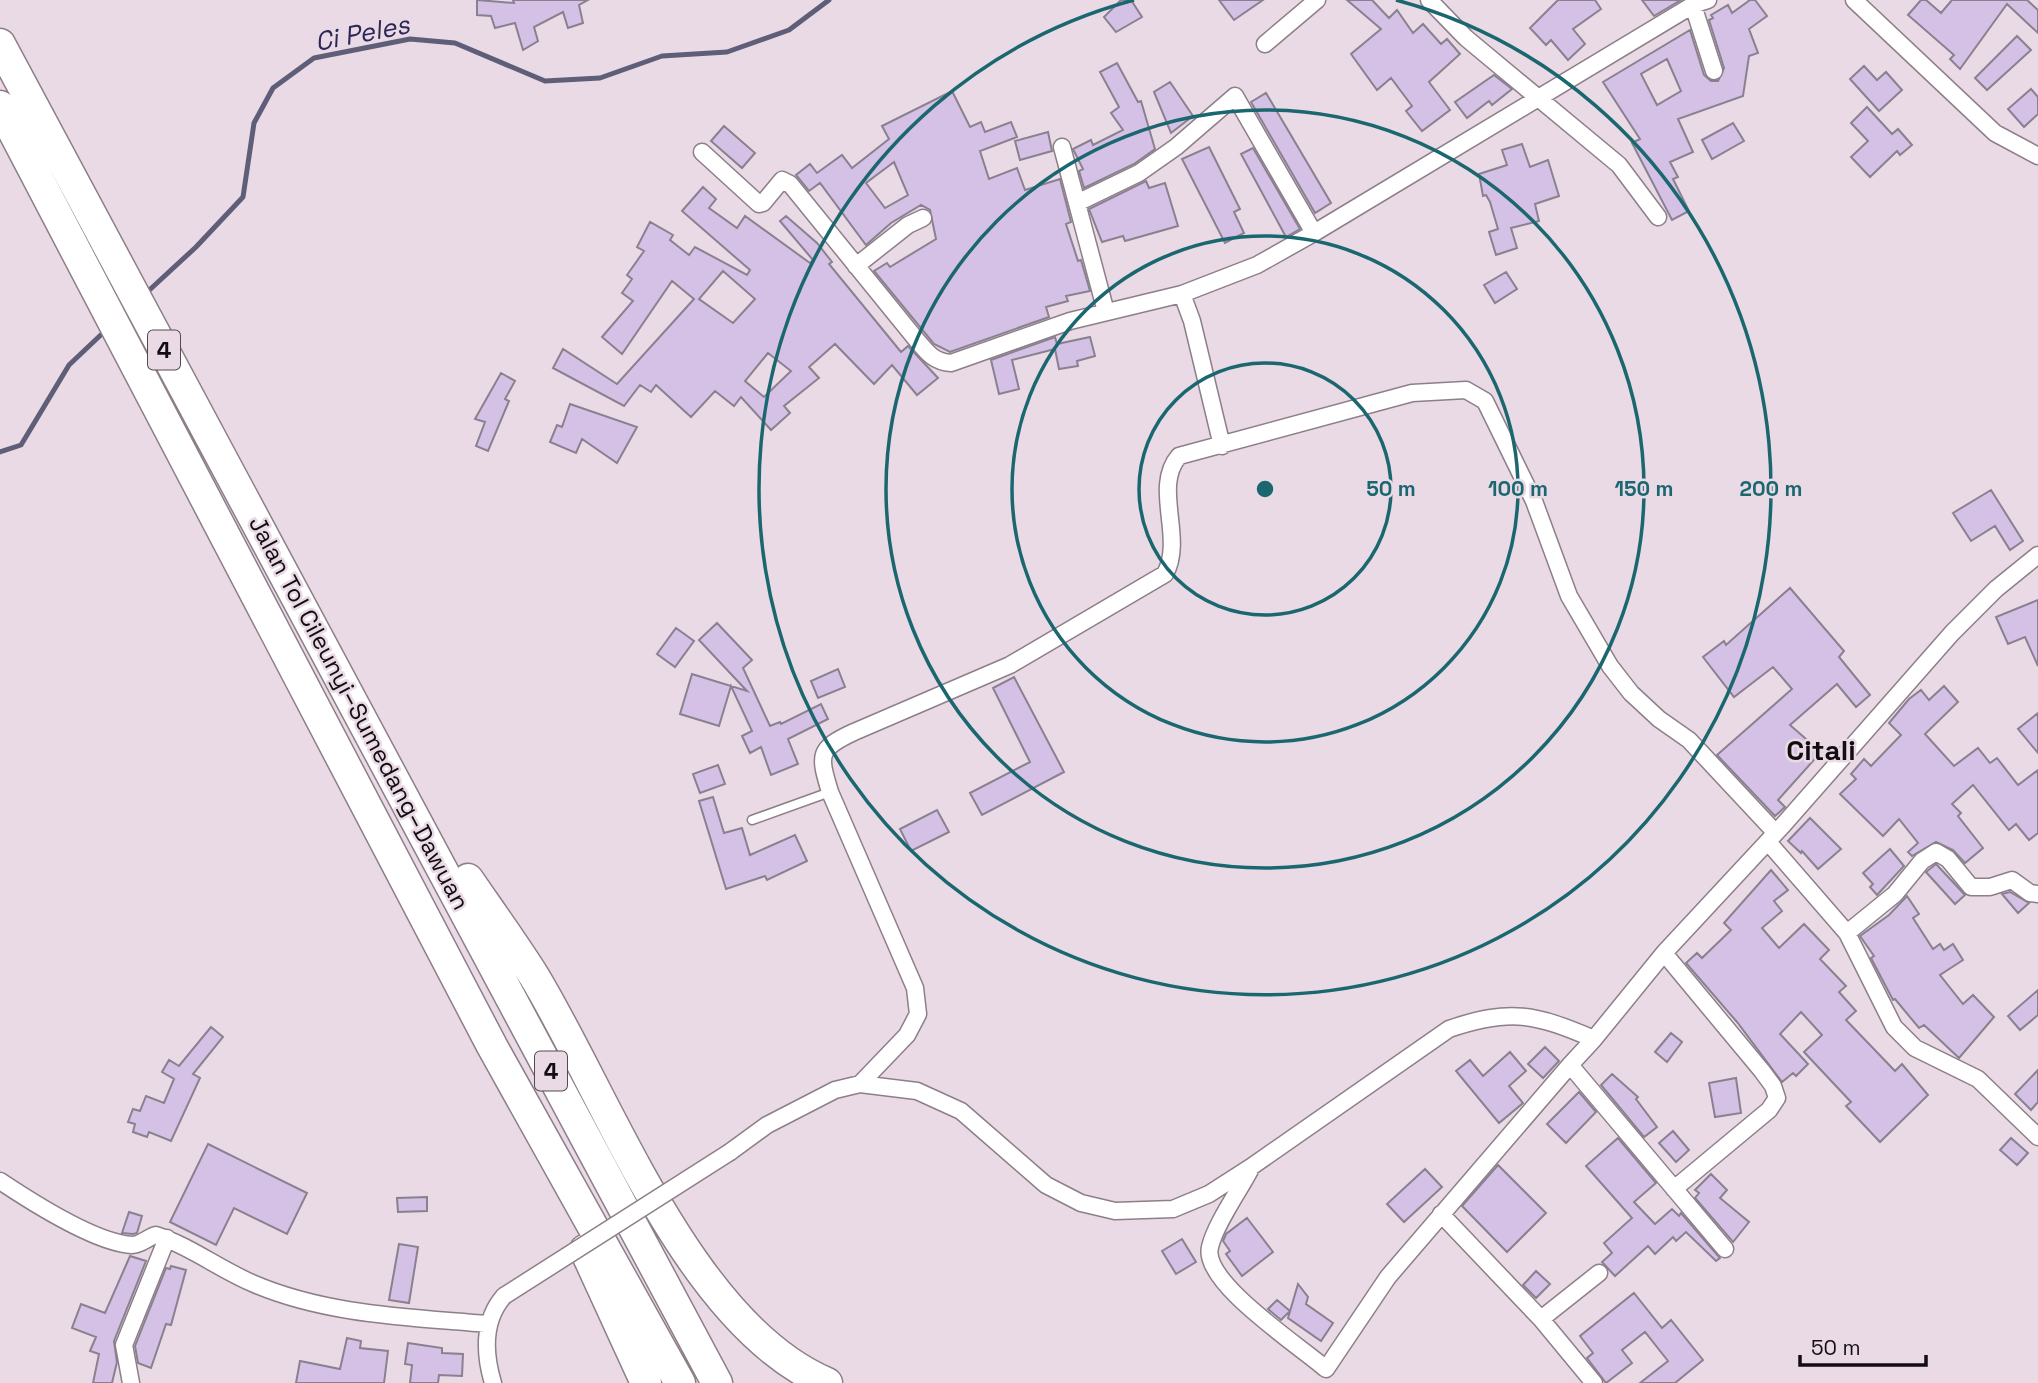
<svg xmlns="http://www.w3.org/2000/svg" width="2038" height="1383" font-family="'Space Grotesk',sans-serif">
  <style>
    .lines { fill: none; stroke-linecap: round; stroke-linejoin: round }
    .stream { stroke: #5f5e78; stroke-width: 5 }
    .building { fill: #d4c1e5; stroke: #898190; stroke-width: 2; fill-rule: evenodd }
    .service-casing { stroke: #8d7f89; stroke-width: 11 }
    .minor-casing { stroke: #8d7f89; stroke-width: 19 }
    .motorway-casing { stroke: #8d7f89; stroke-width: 33 }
    .service { stroke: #fff; stroke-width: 8 }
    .minor { stroke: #fff; stroke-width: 16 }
    .motorway { stroke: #fff; stroke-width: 30 }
    .minor-bridge-casing { stroke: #8d7f89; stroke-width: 19; stroke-linecap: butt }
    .minor-bridge { stroke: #fff; stroke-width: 16 }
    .ring { fill: none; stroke: #1b6770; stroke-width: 3.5 }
    .labels { text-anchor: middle; stroke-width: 5; stroke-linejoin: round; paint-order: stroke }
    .shield { fill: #e9dae5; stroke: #524a50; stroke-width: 2 }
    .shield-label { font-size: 23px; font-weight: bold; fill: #120d10 }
    .street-label { font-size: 24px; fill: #120d10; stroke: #e9dae5 }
    .water-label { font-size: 26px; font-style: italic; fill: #2b2757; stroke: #e9dae5 }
    .quarter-label { font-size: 28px; font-weight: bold; fill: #120d10; stroke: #e9dae5 }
    .centre { fill: #1b6770; stroke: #e9dae5; stroke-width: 3.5 }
    .ring-label { font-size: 21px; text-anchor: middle; font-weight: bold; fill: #1b6770; stroke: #e9dae5; stroke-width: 5; stroke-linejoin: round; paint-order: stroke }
  </style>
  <rect width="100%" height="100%" fill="#e9dae5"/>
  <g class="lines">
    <path class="stream" d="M144,295l52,-48 47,-50 11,-74 19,-35 41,-30 96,-19 45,4 90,38 55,-3 62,-22 65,-4 62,-22 40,-30
      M0,452l21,-7 48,-80 37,-35"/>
  </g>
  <path class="building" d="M477,0l37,3 -1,-3h75l-9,5 4,18 -15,5 -5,-16 -29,15 4,14 -15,9 -8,-27 -20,5 -4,-12 -14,-1z
    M1121,0h10l11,17 -26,15 -12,-15z
    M1219,0h44l-29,20z
    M1347,0h25l17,18 8,-8 16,23 10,-9 18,20 6,-5 13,15 -31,28 21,28 -28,21 -16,-20 6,-5 -21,-28 -14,12 -26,-36 30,-25z
    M1558,0h37l6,9 -28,20 12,15 -17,16 -17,-20 -5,5 -16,-17z
    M1642,0h39l-27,16z
    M1750,0h5l12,16 -18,13 9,24 -9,3 -6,40 -65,23 15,33 -23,10 8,15 -5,2 16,32 -17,9 -40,-77 8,-4 -37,-57 87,-52 14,45 7,6h7l6,-13 -15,-48 4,-2 -2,-3 17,-10 4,8zM1667,59l14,32 -24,14 -16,-31z
    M1921,0h5l15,13 11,-13h75l11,10v23l-31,-29 -47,65 -10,-10 4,-4 -46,-40z
    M2017,36l14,14 -44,40 -12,-12z
    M1117,63l21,39 3,-1 14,48 -21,15 -50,24 -5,-17 4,-2 -10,-20 18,-9 2,5 30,-15 -12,-17 8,-6 -19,-35z
    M1864,66l13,14 9,-8 16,18 -23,21 -29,-32z
    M1494,75l18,14 -20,16 -3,-4 -22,17 -12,-16z
    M1170,82l23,34 -22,17 -17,-41z
    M2031,89l7,8v17l-14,13 -16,-18z
    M952,91l18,36 11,-5 4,10 26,-10 6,15 -37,14 9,28 28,-11 8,22 35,-11 11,43 -5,2 12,37 3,-1 9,31 -24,5 2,5 -22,6 3,10 -99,35 -16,-8 -60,-73 13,-8 3,4 46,-28 -6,-29 -9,-5 -30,18 -25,22 -46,-62 -11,8 -13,-16 14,-11 7,9 25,-18 10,13 37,-29 -7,-13zM894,162l14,33 -23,13 -19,-25z
    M1266,93l65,110 -16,10 -64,-111z
    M1867,107l25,27 6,-5 14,16 -12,10 -3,-4 -27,26 -19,-20 17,-16 -17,-18z
    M1733,123l11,18 -32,18 -10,-19z
    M724,126l31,27 -13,15 -31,-27z
    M1048,132l4,19 -32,9 -5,-19z
    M1522,144l8,23 18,-7 11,36 -24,8 4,17 -28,7 6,20 -21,7 -7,-23 9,-3 -8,-27 -4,-7 -3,1 -4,-22 28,-9 -5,-15z
    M1209,147l31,62 -6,3 10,21 -19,10 -43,-84z
    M1253,148l47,81 -14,8 -45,-83z
    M1146,181l3,7 16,-5 13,43 -53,15 -2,-5 -21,6 -13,-33z
    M703,187l13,12 -7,9 28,20 8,-12 65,47 3,-3 -33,-39 6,-5 31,27 15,19 -3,2 72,88 7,-6 30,32 -21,17 -25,-30 -18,19 -39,-40 -26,23 10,11 -35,28 6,7 -19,17 -30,-33 -7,9 -19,-15 -24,26 -35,-32 -5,7 -11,-7 -16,21 -71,-38 10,-19 54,35 77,-85 -22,-18 -50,73 -20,-17 31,-36 -11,-8 10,-14 -5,-4 17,-24 -7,-4 13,-25 23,13 -3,5 19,15 6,-8 52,28 3,-5 -68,-59zM723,271l32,28 -22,24 -34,-24zM768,353l23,18 -27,26 -19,-16z
    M1506,272l11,17 -22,14 -11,-18z
    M1055,337l2,7 33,-7 5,19 -18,5 1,5 -19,3 -4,-20 -43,11 7,29 -20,5 -8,-34z
    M501,373l14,8 -10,18 4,2 -21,50 -12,-5 9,-24 -10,-3z
    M570,404l67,23 -20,36 -35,-24 -6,14 -26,-11 7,-17 5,2z
    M1991,490l32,51 -13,9 -15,-24 -24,15 -18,-28z
    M1790,588l54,63 -5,6 31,38 -14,12 -19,-23 -47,41 31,27 -43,48 7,7 -10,9 -58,-61 75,-66 -19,-22 -39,30 -31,-40 21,-16 2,4z
    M2038,600v66l-13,-29 -17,7 -12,-27z
    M717,623l35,37 -9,8 27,58 10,-4 1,2 40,-20 7,15 -40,20 10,25 -27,11 -10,-28 -11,6 -8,-17 10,-5 -21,-45 -12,40 -39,-12 12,-40 55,17 -48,-51z
    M676,628l18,13 -19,26 -18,-13z
    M838,669l7,18 -27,11 -7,-17z
    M1014,677l50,95 -82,43 -12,-22 60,-31 -37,-74z
    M1944,686l14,16 -33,32 29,32 24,-18 12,15 7,-5 21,27 20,-15v63l-9,7 -13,-16 -7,6 -36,-45 -21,19 9,9 -3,3 25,32 -18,15 -12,-13 -17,-8 -24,14 -4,-4 10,-9 -19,-24 -16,17 -43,-42 16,-15 -5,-5 13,-15 7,7 30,-31 -12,-12 20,-24 12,-9 8,10z
    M2038,713v40l-20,-24z
    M718,765l7,19 -25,9 -7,-19z
    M713,797l11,36 18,-5 8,27 45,-20 12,26 -40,19 -2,-4 -39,13 -27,-88z
    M937,810l12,22 -38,19 -11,-22z
    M1810,818l31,31 -23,20 -16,-18 -1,2 -13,-12z
    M1890,849l14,17 -27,29 -7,-8 3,-3 -10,-11z
    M1936,864l29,31 -10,9 -29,-32z
    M1771,870l17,20 -14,11 8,10 -20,17 17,20 25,-24 25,26 -9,9 26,27 -7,6 17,19 -10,9 49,51 7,-7 26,31 -48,47 -34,-36 5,-4 -47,-50 18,-17 -21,-23 -21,22 28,30 -12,12 -3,-3 -11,9 -45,-60 -51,-59 11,-10 5,5 29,-28 -7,-7z
    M2010,892l19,11 -11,10 -16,-19z
    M1907,896l12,18 -6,4 20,31 7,-5 4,6 9,-6 10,16 -23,15 23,29 10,-9 21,22 -35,41 -35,-33 -5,3 -24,-29 -2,1 -22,-42 3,-2 -14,-20 29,-21z
    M2038,990v25l-18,15 -12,-14z
    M211,1027l12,10 -30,37 7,4 -29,63 -22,-9 -2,5 -14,-5 2,-8 -7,-2 5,-13 7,2 6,-15 18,7 10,-24 -12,-7 7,-12 10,6z
    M1671,1033l11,9 -15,20 -12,-10z
    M1545,1047l14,14 -16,17 -15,-14z
    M1510,1052l16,19 -17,15 14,17 -24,20 -43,-52 14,-11 13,16z
    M2038,1070v32l-7,8 -16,-16z
    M1612,1074l26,23 -2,2 21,28 -13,10 -43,-52z
    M1736,1078l5,35 -26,4 -6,-34z
    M1579,1092l17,20 -30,31 -19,-19z
    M1673,1131l16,19 -13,12 -17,-19z
    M1618,1138l38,45 -22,19 21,22 17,-15 7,7 2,-3 39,45 -4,3 -30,-29 -10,9 -3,-4 -18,17 -7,-8 -33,30 -13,-14 10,-9 -8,-10 28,-25 -46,-52z
    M2011,1138l17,15 -11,12 -17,-15z
    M208,1144l99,49 -20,41 -53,-26 -18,37 -46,-23z
    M1498,1165l48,48 -39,39 -45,-46z
    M1425,1169l17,18 -38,35 -17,-18z
    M1711,1174l16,16 -7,8 29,24 -16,20 -38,-44 4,-5 -4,-3z
    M427,1197v14l-29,1 -1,-14z
    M129,1212l13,4 -5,17 -4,1 -11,-1z
    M1247,1218l26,34 -31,24 -16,-22 4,-3 -7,-10 3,-7z
    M1182,1239l14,23 -20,12 -14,-23z
    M399,1244l19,3 -9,56 -20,-3z
    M130,1256l16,5 -32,80 3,21 -5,21h-19l6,-29 -9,-3 6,-14 -24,-9 9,-24 24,9z
    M171,1266l15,4 -15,55 -5,-1 -15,44 -13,-5 -3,-17 31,-78 4,1z
    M1536,1271l14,13 -14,14 -13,-13z
    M1298,1284l10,13 -2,7 27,19 -12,18 -33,-23z
    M1634,1293l28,35 9,-8 32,40 -28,23h-35l28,-22 -23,-29 -23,18 10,13 -26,20 -19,-25 6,-5 -13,-17z
    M1277,1300l13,11 -9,9 -13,-11z
    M347,1338l14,3 -1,7 28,3 -4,32h-88l4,-22 40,8z
    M408,1343l34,5v5l21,1 -1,22 -23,-1 -1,8h-28l2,-18 -7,-1z"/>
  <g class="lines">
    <g class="service-casing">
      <path id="service" d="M752,820l78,-28"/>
    </g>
    <g class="minor-casing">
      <path id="minor" d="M1429,0l37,38 153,127 39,52
        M1708,0l-15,5 21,66
        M1854,0l141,133 43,23
        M1265,44l52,-44
        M1062,147l44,165
        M702,152l57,52 4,-1 19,-23 8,4 125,154c11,13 18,24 36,25l119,-42 112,-27 10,27 30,125
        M1079,202l60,-29 37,-26 59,-51 79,137
        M856,266l52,-41 15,-7
        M1182,294l75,-29 57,-32 379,-228
        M1768,842l79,91 47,94 21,21 63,31 60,58
        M1847,933l48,-39 27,-33 14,-9 12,7 23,28h19l22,-7 18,13 8,1
        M1664,953l98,118 11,15 4,12 -8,12 -95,79
        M1570,1065l24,-26
        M860,1084l47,-49 11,-21 -3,-26 -85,-196c-11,-37 -13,-43 24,-60l156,-67 155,-91c20,-36 -13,-87 14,-118l233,-63 54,-3 19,11 49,100 35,95 41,70 21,27 28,26 30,21 86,92
        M730,1152l37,-27 68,-35 25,-6 57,7 44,20 85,74 35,18 34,8 58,-2 36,-15 42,-27 198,-138c62,-21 86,-15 145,10l70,-86 120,-129 168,-191 44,-44 42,-34
        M1250,1170c-11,21 -35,55 -40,77 -9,35 90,99 116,122l62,-92 182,-212 155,184
        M0,1181c30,20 96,62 132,64 9,0 16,-8 24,-10 34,11 63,34 96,48 74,32 156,34 235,41
        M1441,1214l100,105 53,64
        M1541,1319l58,-46
        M131,1383l-7,-38 43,-107
        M493,1383c-9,-30 -10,-63 11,-87"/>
    </g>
    <g class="motorway-casing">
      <path id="motorway" d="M0,44l717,1339
        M0,106l492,940 188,337
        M468,879c22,32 45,64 66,97 74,122 155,349 293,407
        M585,1250l61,133"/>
    </g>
    <use href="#service" class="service"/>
    <use href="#minor" class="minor"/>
    <use href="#motorway" class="motorway"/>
    <g class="minor-bridge-casing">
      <path id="minor-bridge" d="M504,1296l226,-144"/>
    </g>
    <use href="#minor-bridge" class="minor-bridge"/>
  </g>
  <g class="ring">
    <circle cx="1265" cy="489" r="126"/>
    <circle cx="1265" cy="489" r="253"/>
    <circle cx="1265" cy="489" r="379"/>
    <path d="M1396 0A506 506 0 1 1 1134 0"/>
  </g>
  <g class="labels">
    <g class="shield">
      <rect x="148" y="330.5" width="32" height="39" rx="5"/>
      <rect x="535" y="1051.5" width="32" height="39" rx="5"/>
    </g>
    <g class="shield-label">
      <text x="164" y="358">4</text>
      <text x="551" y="1079">4</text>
    </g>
    <g class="street-label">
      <text transform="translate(359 713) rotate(62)" y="8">Jalan Tol Cileunyi–Sumedang–Dawuan</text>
    </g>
    <g class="water-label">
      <text transform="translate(362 33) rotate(-11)" y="9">Ci Peles</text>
    </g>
    <g class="quarter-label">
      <text x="1821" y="760">Citali</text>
    </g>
  </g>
  <circle cx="1265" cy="489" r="10" class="centre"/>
  <g class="ring-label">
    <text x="1391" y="496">50 m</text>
    <text x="1518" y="496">100 m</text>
    <text x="1644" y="496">150 m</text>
    <text x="1771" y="496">200 m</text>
  </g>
  <path d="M1800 1355v10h126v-10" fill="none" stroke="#120d10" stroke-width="3.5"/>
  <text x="1811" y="1355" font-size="21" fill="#120d10" stroke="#e9dae5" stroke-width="5" paint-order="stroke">50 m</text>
</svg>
